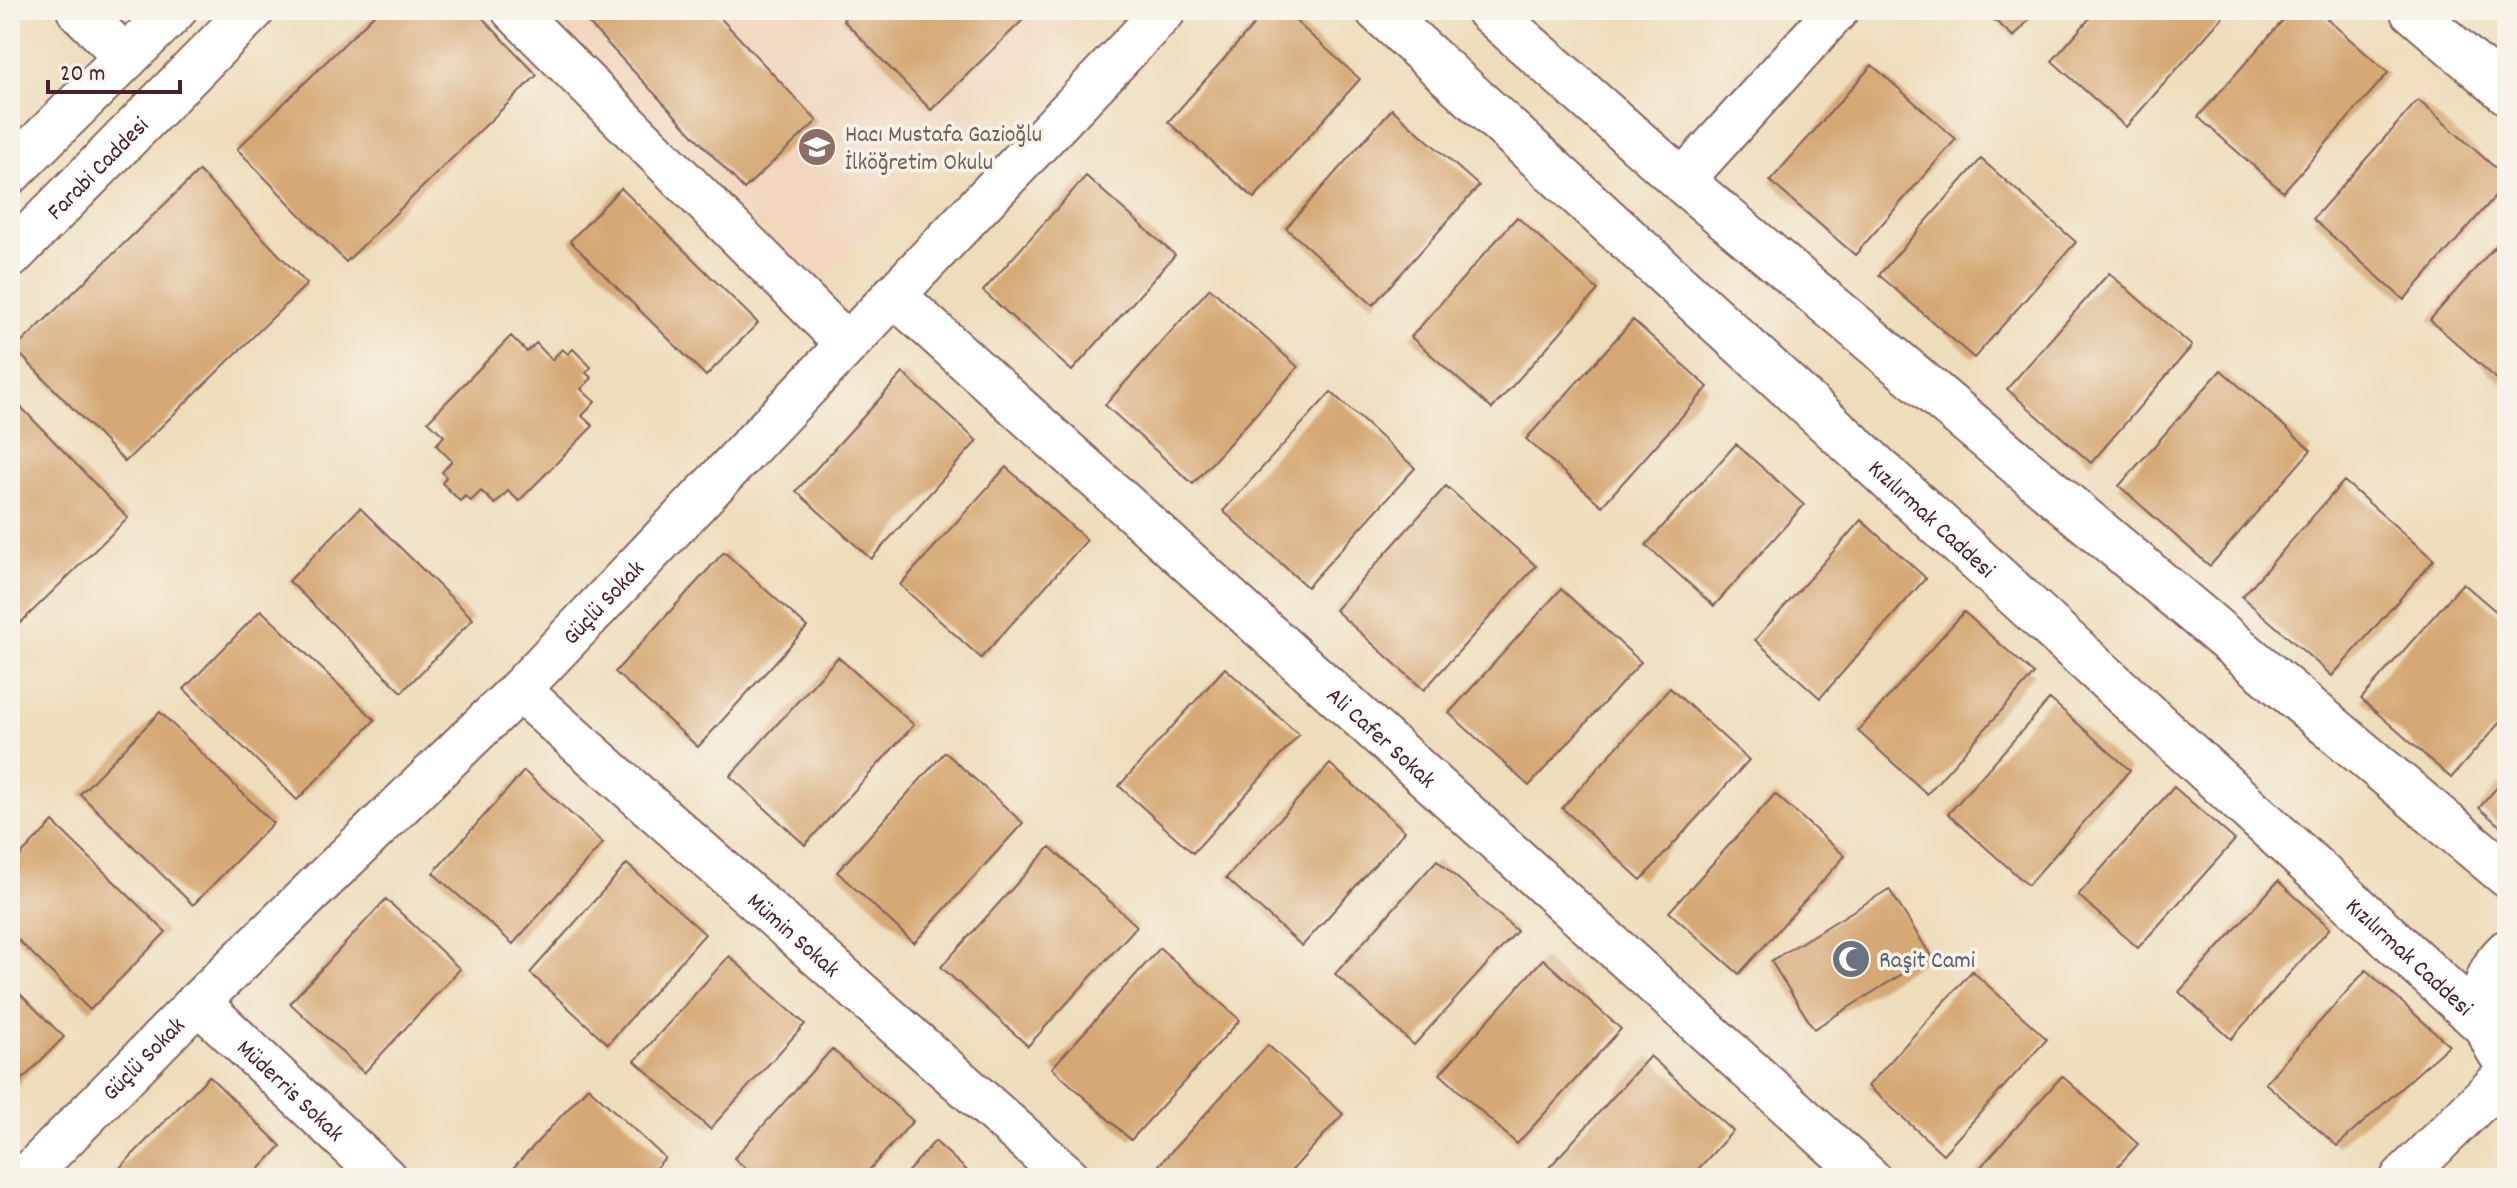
<svg xmlns="http://www.w3.org/2000/svg" width="2517" height="1188" font-family="Dekko,sans-serif">
  <style>
    .built { fill: #f1d5bd }
    .building { fill: #d6a875 }
    .lines { fill: none; stroke-linecap: round; stroke-linejoin: round }
    .street-casing { stroke: #83625d; stroke-width: 46 }
    .secondary-casing { stroke: #83625d; stroke-width: 48 }
    .primary-casing { stroke: #83625d; stroke-width: 48 }
    .street { stroke: #fff; stroke-width: 42 }
    .secondary { stroke: #fff; stroke-width: 44 }
    .primary { stroke: #fff; stroke-width: 44 }
    .labels { text-anchor: middle; stroke-width: 7; stroke-linejoin: round; paint-order: stroke }
    .education-label { font-size: 24px; fill: #785e54; stroke: #f7f3e8; text-anchor: start }
    .street-label { font-size: 24px; fill: #4a1f2b; stroke: #f7f3e8 }
    .worship-label { font-size: 24px; fill: #5b616d; stroke: #f7f3e8; text-anchor: start }
  </style>
  <rect width="100%" height="100%" fill="#f7f3e8"/>
  <filter id="ink" filterUnits="userSpaceOnUse"><feTurbulence type="fractalNoise" baseFrequency=".0125" numOctaves="2"/><feDisplacementMap in="SourceGraphic" scale="16" xChannelSelector="R" yChannelSelector="G"/><feConvolveMatrix kernelMatrix="1 2 1 2 8 2 1 2 1" color-interpolation-filters="sRGB"/></filter>
  <filter id="wash" filterUnits="userSpaceOnUse"><feTurbulence type="fractalNoise" baseFrequency=".006" numOctaves="4" result="noise"/><feDisplacementMap in="SourceGraphic" scale="32" xChannelSelector="R" yChannelSelector="G"/><feGaussianBlur stdDeviation="1.8" result="paint"/><feColorMatrix in="noise" values="0 0 0 0 0 0 0 0 0 0 0 0 0 0 0 0 0 1.4 0 .05"/><feComposite in="paint" operator="in"/></filter>
  <g filter="url(#wash)">
    <rect width="100%" height="100%" fill="#edb"/>
    <path class="built" d="M544,10h546l-272,275z"/>
    <g id="blocks">
      <path class="building" d="M379,10h96l62,65 -191,187 -109,-113z
        M576,10h137l104,111 -73,68z
        M852,10h181l-102,100 -88,-90z
        M1267,10h16l77,69 -106,119 -86,-76z
        M1983,10h54l-23,27z
        M2097,10h132l-103,117 -74,-66z
        M2292,10h25l71,63 -105,119 -85,-75z
        M1872,65l84,74 -101,116 -85,-74z
        M2418,100l89,78v5l-103,117 -91,-81z
        M1392,109l87,77 -106,119 -87,-77z
        M1981,159l95,83 -102,116 -95,-83z
        M199,171l108,113 -182,178 -110,-113z
        M1086,176l89,79 -103,116 -89,-80z
        M621,188l137,135 -52,53 -136,-135z
        M1517,217l81,73 -106,119 -81,-72z
        M2507,233v155l-77,-68z
        M2109,273l83,73 -101,117 -84,-74z
        M1210,288l88,79 -105,117 -88,-79z
        M1633,320l75,67 -106,119 -76,-67z
        M511,336l16,16 9,-9 16,17 10,-11 6,5 5,-5 18,18 -5,6 6,5 -11,11 14,13 -13,14 11,10 -74,75 -11,-10 -13,13 -14,-13 -10,10 -6,-5 -5,5 -18,-18 4,-6 -4,-5 10,-11 -16,-16 8,-9 -16,-15z
        M2221,370l90,80 -101,116 -91,-80z
        M903,373l74,68 -106,118 -75,-68z
        M1331,392l84,76 -108,119 -84,-76z
        M19,405l109,113 -118,115v-219z
        M1736,444l68,61 -90,101 -68,-61z
        M1006,467l81,73 -106,118 -81,-73z
        M2344,481l90,79 -102,116 -90,-79z
        M1446,486l90,80 -112,124 -89,-80z
        M360,508l113,111 -71,73 -113,-111z
        M1861,520l65,58 -106,120 -65,-58z
        M724,552l83,75 -109,120 -83,-75z
        M2463,583l44,38v93l-56,64 -90,-79z
        M1561,589l80,73 -112,124 -80,-73z
        M261,610l114,110 -78,80 -113,-111z
        M1964,612l70,62 -107,120 -69,-63z
        M838,657l76,68 -109,120 -75,-69z
        M1225,668l74,67 -106,118 -74,-67z
        M1670,688l79,72 -108,120 -79,-72z
        M2050,699l80,71 -102,115 -80,-71z
        M160,712l113,111 -80,82 -113,-111z
        M945,752l78,71 -109,120 -77,-71z
        M1330,764l75,67 -103,115 -76,-68z
        M524,771l79,72 -90,101 -80,-71z
        M2507,776v56l-28,-24z
        M2174,787l61,53 -97,108 -60,-53z
        M1775,794l70,62 -106,118 -70,-62z
        M53,822l113,110 -76,78 -80,-78v-66z
        M1050,847l87,79 -109,120 -87,-79z
        M1437,860l80,71 -103,114 -79,-71z
        M627,864l78,70 -97,110 -78,-71z
        M2278,881l52,47 -99,111 -52,-47z
        M1889,889l42,67 -117,73 -43,-68z
        M386,899l74,70 -96,104 -74,-70z
        M1160,948l80,72 -109,120 -79,-72z
        M729,956l76,68 -95,105 -75,-68z
        M1543,959l78,70 -104,115 -77,-70z
        M2366,970l83,75 -112,101 -72,-63z
        M1972,971l75,68 -104,115 -75,-68z
        M10,984l54,53 -54,55z
        M1268,1045l75,69 -58,64h-112l-14,-13z
        M832,1049l81,72 -51,57h-106l-22,-20z
        M1650,1056l83,75 -43,47h-134l-9,-8z
        M209,1076l72,70 -30,32h-141z
        M2062,1076l76,68 -31,34h-136z
        M588,1087l77,71 -19,20h-142z
        M935,1141l40,37h-73z"/>
    </g>
  </g>
  <g filter="url(#ink)">
    <use href="#blocks" fill-opacity="0" stroke="#83625d" stroke-width="2"/>
    <g class="lines">
      <g class="street-casing">
        <g id="street">
          <path d="M78,10l49,48"/>
          <path d="M513,10l334,334"/>
          <path d="M2411,10l96,83"/>
          <path d="M1682,181l155,-171"/>
          <path id="s1" d="M894,295l975,883"/>
          <path id="s2" d="M519,690l550,488"/>
          <path id="s3" d="M198,1002l187,176"/>
          <path id="s4" d="M25,1178l173,-176 321,-312 646,-680"/>
          <path d="M2402,1178l105,-104"/>
        </g>
      </g>
      <g class="secondary-casing">
        <g id="secondary">
          <path d="M10,172l164,-162"/>
          <path id="s5" d="M10,256l242,-246"/>
        </g>
      </g>
      <g class="primary-casing">
        <g id="primary">
          <path id="s6" d="M1378,10l1108,1016"/>
          <path d="M1488,10l194,171 825,694"/>
          <path d="M2507,952c-33,30 -26,79 0,110"/>
        </g>
      </g>
      <use href="#street" class="street"/>
      <use href="#secondary" class="secondary"/>
      <use href="#primary" class="primary"/>
    </g>
  </g>
  <defs>
    <g id="school-disc" transform="scale(2)"><circle r="9.5" fill="#8d6e63" stroke="#f7f3e8"/><path d="M0-5L7-2L0 1L-7-2ZM-4 1L0 2.5L4 1V4Q0 6-4 4Z" fill="#fff"/></g>
    <g id="mosque-disc" transform="scale(2)"><circle r="9.5" fill="#6b7280" stroke="#f7f3e8"/><path d="M3.5-4.9A6 6 0 1 0 3.5 4.9A5 5 0 1 1 3.5-4.9Z" fill="#fff"/></g>
  </defs>
  <g fill-rule="evenodd">
    <use href="#school-disc" x="817" y="147"/>
    <use href="#mosque-disc" x="1851" y="959"/>
  </g>
  <g class="labels">
    <g class="education-label">
      <text x="845" y="141">Hacı Mustafa Gazioğlu<tspan x="845" dy="28">İlköğretim Okulu</tspan></text>
    </g>
    <g class="street-label">
      <text dy="8" stroke="none"><textPath href="#s5" startOffset="124">Farabi Caddesi</textPath></text>
      <text dy="8" stroke="none"><textPath href="#s6" startOffset="752">Kızılırmak Caddesi</textPath></text>
      <text dy="8" stroke="none"><textPath href="#s4" startOffset="816">Güçlü Sokak</textPath></text>
      <text dy="8" stroke="none"><textPath href="#s1" startOffset="658">Ali Cafer Sokak</textPath></text>
      <text dy="8" stroke="none"><textPath href="#s2" startOffset="368">Mümin Sokak</textPath></text>
      <text dy="8" stroke="none"><textPath href="#s6" startOffset="1400">Kızılırmak Caddesi</textPath></text>
      <text dy="8" stroke="none"><textPath href="#s4" startOffset="168">Güçlü Sokak</textPath></text>
      <text dy="8" stroke="none"><textPath href="#s3" startOffset="128">Müderris Sokak</textPath></text>
    </g>
    <g class="worship-label">
      <text x="1879" y="967">Raşit Cami</text>
    </g>
  </g>
  <rect width="2517" height="1188" fill="none" stroke="#f7f3e8" stroke-width="40"/>
  <path d="M48 80v12h132v-12" fill="none" stroke="#4a1f2b" stroke-width="4"/>
  <text x="60" y="80" font-size="24" fill="#4a1f2b" stroke="#f7f3e8" stroke-width="6" paint-order="stroke">20 m</text>
</svg>
